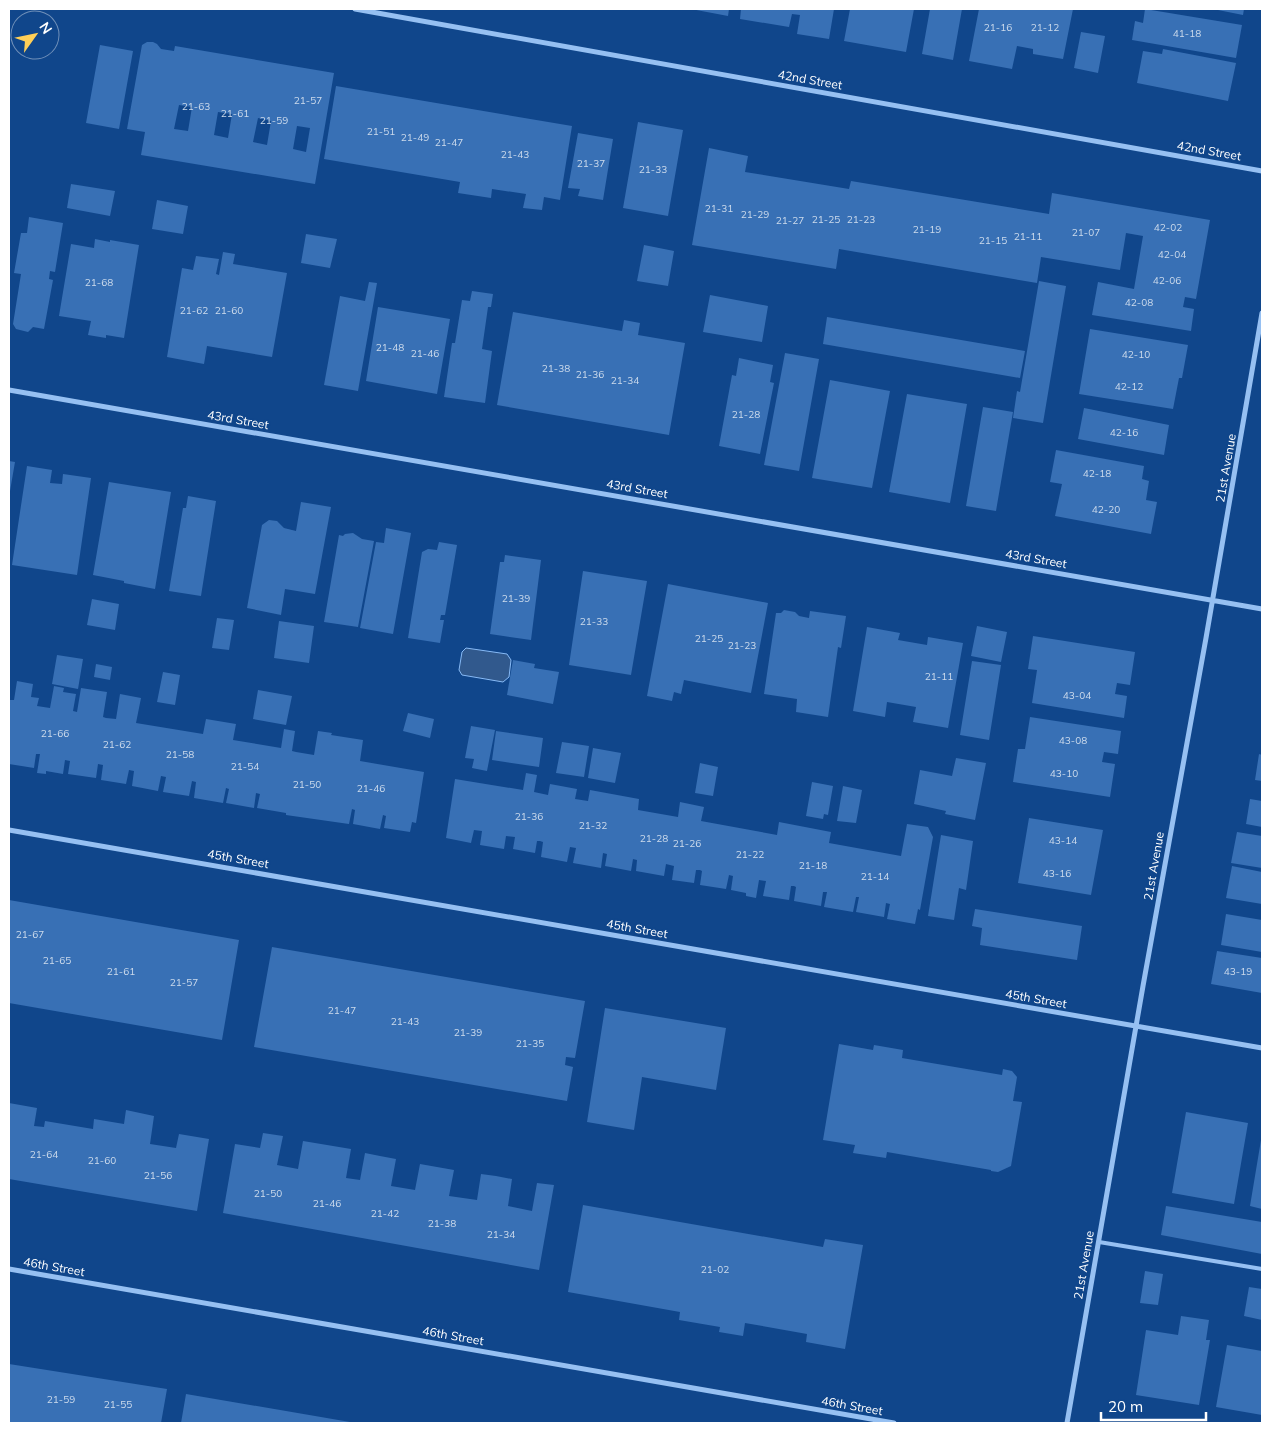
<svg xmlns="http://www.w3.org/2000/svg" width="1271" height="1432" font-family="Mulish,sans-serif">
  <style>
    .water { fill: #31598d; stroke: #87baf6 }
    .building { fill: #3870b5; fill-rule: evenodd }
    .lines { fill: none; stroke-linecap: round; stroke-linejoin: round }
    .lane { stroke: #96c0f2; stroke-width: 4 }
    .street { stroke: #96c0f2; stroke-width: 5 }
    .labels { text-anchor: middle; stroke-width: 4; stroke-linejoin: round; paint-order: stroke }
    .number-label { font-size: 10px; fill: #cddbec }
    .street-label { font-size: 12px; fill: #fff; stroke: #10468b }
  </style>
  <rect width="100%" height="100%" fill="#10468b"/>
  <path class="water" d="M466,648l41,6 4,6 -2,17 -6,5 -41,-7 -3,-5 3,-18z"/>
  <path class="building" d="M691,9h38l-1,7z
    M741,9h93l-5,30 -32,-5 3,-19 -8,-1 -3,13 -49,-8z
    M850,9h64l-8,43 -62,-11z
    M930,9h32l-9,51 -31,-6z
    M979,9h94l-10,50 -30,-5v-5l-16,-3 -5,23 -43,-8z
    M1145,9l97,16 -6,33 -104,-18 3,-19 8,2z
    M1213,9h31l-1,6z
    M1081,32l24,4 -7,37 -24,-5z
    M147,42h6l4,2 4,5 13,2 1,-5 159,27 -19,111 -174,-29 4,-23 -18,-3 15,-84zM179,105l13,2 -4,24 -14,-2zM218,112l14,2 -4,24 -14,-3zM258,118l13,3 -4,24 -14,-3zM297,126l13,2 -4,24 -13,-3z
    M100,45l33,6 -14,78 -33,-6z
    M1163,49l73,14 -8,38 -91,-18 6,-32 19,3z
    M336,86l236,40 -12,74 -16,-3 -2,13 -19,-2 3,-14 -34,-5 -1,9 -33,-5 2,-11 -136,-23z
    M638,122l45,8 -15,86 -45,-8z
    M578,133l35,6 -10,61 -25,-4 2,-7 -12,-1z
    M709,148l39,8 -3,16 104,17 2,-8 198,33 3,-21 158,27 -14,79 -11,-2 -2,10 11,2 -3,22 -99,-16 6,-33 36,7 9,-53 -17,-3 -6,37 -79,-13 -4,26 -198,-34 -3,20 -144,-24z
    M71,184l44,7 -5,25 -43,-8z
    M157,200l31,6 -5,28 -31,-5z
    M29,217l34,6 -8,49 -5,-1 -1,8 4,1 -9,49 -11,-2 -5,5 -12,-3 -3,-5 8,-50 -7,-1 7,-40h6z
    M306,234l31,5 -7,29 -29,-5z
    M95,239l15,3v-2l29,5 -15,93 -18,-3v3l-18,-3 3,-14 -32,-5 12,-72 23,4z
    M644,245l30,6 -6,35 -31,-5z
    M223,252l12,2 -2,10 54,9 -15,84 -65,-11 -3,18 -37,-7 15,-89 11,2 3,-14 23,3 -3,15 3,1z
    M1039,281l27,5 -23,137 -30,-5 4,-27 3,1z
    M369,282l8,1 -19,108 -34,-6 16,-89 25,5z
    M472,291l21,3 -2,13h-3l-6,42 10,2 -7,52 -41,-6 8,-54h3l7,-43 8,1z
    M710,295l58,11 -6,36 -59,-10z
    M378,307l72,12 -13,75 -71,-13z
    M513,312l109,19 2,-11 16,3 -2,12 47,8 -16,92 -172,-30z
    M827,317l198,34 -5,27 -197,-34z
    M1090,329l98,16 -6,33h-3l-6,31 -94,-15z
    M785,353l34,6 -20,112 -35,-6z
    M739,358l34,7 -3,17 4,1 -14,71 -41,-8 13,-71 4,1z
    M830,380l60,11 -18,97 -60,-10z
    M907,394l60,10 -17,99 -61,-11z
    M983,407l30,5 -17,99 -30,-5z
    M1084,408l85,17 -5,30 -86,-16z
    M1056,450l88,16 -2,13 7,2 -3,19 11,2 -6,32 -96,-18 7,-32 -12,-2z
    M9,461l6,1 -5,29h-1z
    M27,466l25,4 -2,13 12,1 1,-10 28,4 -14,97 -65,-10z
    M109,482l62,10 -16,97 -31,-6v-2l-31,-6z
    M188,496l28,5 -15,95 -32,-5 14,-83h3z
    M301,502l30,5 -16,87 -30,-5 -4,26 -34,-7 15,-83 7,-5 8,1 7,7 12,3z
    M386,528l25,5 -18,101 -33,-6 16,-86 8,1z
    M353,533l9,6 12,2 -16,86 -34,-5 15,-87 4,1 2,-2z
    M439,542l18,3 -12,70h-4l-1,5h4l-4,23 -32,-5 14,-86 6,-3 9,1z
    M505,555l36,5 -10,80 -41,-6 10,-72h4z
    M583,571l64,10 -16,94 -62,-10z
    M668,584l100,19 -17,90 -67,-13 -3,14 -7,-2 -2,9 -25,-5z
    M92,599l27,5 -4,26 -28,-5z
    M784,610l11,2 4,4 10,2 1,-7 36,5 -5,32 -3,-1 -10,70 -32,-5 1,-13 -33,-5 12,-81h5z
    M217,618l17,2 -5,30 -17,-2z
    M279,621l35,5 -5,37 -35,-5z
    M977,626l30,6 -6,30 -30,-6z
    M867,627l33,6 -2,7 29,5 1,-8 35,6 -15,85 -35,-6 3,-15 -29,-5 -2,15 -32,-6z
    M1033,636l102,16 -5,33 -13,-2 -2,11 12,2 -3,22 -92,-15 5,-33 -9,-1z
    M57,655l26,4 -5,30 -26,-5z
    M513,660l22,4 -1,4 25,4 -6,32 -46,-9z
    M972,661l29,4 -12,75 -29,-5z
    M96,664l16,3 -2,13 -16,-3z
    M163,672l17,3 -5,30 -18,-3z
    M17,681l16,3 -2,13 8,1 -2,8 13,2 4,-22 10,2 -1,4 13,2 -3,17 4,1 4,-24 26,4 -4,25 3,1 10,1 4,-25 21,4 -5,25 67,11 3,-15 30,5 -3,16 48,8 3,-19 11,2 -3,20 4,1 18,3 4,-24 14,2 -1,2 32,5 -3,21 64,11 -8,51 -4,-1 -2,10 -26,-4 2,-12 -3,-1 -3,14 -27,-5 2,-14 -3,-1 -3,15 -63,-9v-2l-29,-5 3,-14 -4,-1 -2,15 -28,-5 3,-14 -3,-1 -3,15 -29,-5 2,-16 -4,-1 -3,15 -26,-4 3,-15 -5,-1 -3,15 -26,-5 2,-15 -5,-1 -3,14 -25,-4 2,-15 -5,-1 -2,14 -28,-4 2,-13 -5,-1 -2,14 -17,-3v3l-9,-1 3,-19h-4l-2,14 -25,-4v-64h5z
    M258,690l34,6 -6,29 -33,-6z
    M408,713l26,6 -4,19 -27,-7z
    M1030,717l91,14 -3,23 -14,-2 -2,10 13,2 -5,33 -97,-15 5,-33h7z
    M471,726l24,4 -8,41 -15,-3 2,-9 -9,-1z
    M496,731l47,7 -4,29 -47,-7z
    M562,742l27,4 -5,31 -28,-4z
    M593,748l28,5 -6,30 -27,-5z
    M1259,754l3,1v26l-7,-1z
    M956,758l30,5 -11,57 -30,-6 1,-3 -32,-7 6,-34 32,6z
    M700,763l18,4 -5,29 -18,-3z
    M526,773l11,2 -3,17 14,3 2,-11 27,5 -2,10 13,2 2,-11 49,9 -1,11 40,7 2,-15 24,5 -3,14 76,14 2,-13 52,10 -2,11 72,13 6,-32 21,3 5,10 -13,73 -2,-1 -3,15 -28,-5 3,-15 -4,-1 -2,14 -28,-5 3,-15h-3l-3,15 -29,-5 3,-15h-4l-2,14 -27,-5 2,-14 -2,-1h-3l-2,14 -26,-4 3,-15 -7,-1 -3,18 -10,-2v-3l-15,-3 2,-14 -4,-1 -3,14 -26,-4 2,-14 -2,-1h-4l-2,13 -22,-3 2,-14 -8,-2 -2,12 -28,-5 1,-11 -4,-1 -2,12 -26,-5 2,-12 -4,-1 -2,15 -28,-5 3,-15 -6,-1 -3,15 -26,-5 2,-15 -3,-1h-3l-2,12 -22,-4 2,-12 -9,-1 -2,13 -24,-4 2,-14 -8,-1 -3,13 -25,-5 9,-59 68,11z
    M812,782l21,4 -5,29 -4,-1 -1,5 -17,-3z
    M843,786l19,4 -6,33 -19,-2z
    M1250,799l12,2v26l-16,-3z
    M1029,818l74,12 -12,65 -73,-12z
    M1237,832l25,4v32l-31,-5z
    M941,835l32,6 -7,49 -7,-2 -5,32 -26,-4z
    M1232,866l30,6v32l-36,-6z
    M9,900l230,40 -17,100 -213,-37z
    M975,909l107,17 -5,34 -97,-15 2,-17 -10,-2z
    M1226,914l36,6v32l-41,-7z
    M272,947l313,54 -10,57 -9,-1 -1,8 8,2 -6,34 -313,-54z
    M1217,951l45,7v35l-51,-9z
    M605,1008l121,20 -10,62 -74,-13 -8,53 -47,-8z
    M839,1044l34,6 1,-5 29,5 -1,8 100,17 1,-6 9,2 5,6 -4,24 9,1 -11,64 -13,6 -7,-1v-1l-104,-18 -1,6 -33,-5 2,-8 -32,-5z
    M9,1103l28,5 -3,18 10,1 1,-6 48,8 1,-10 30,5 2,-14 28,6 -4,28 26,4 3,-14 30,5 -12,72 -188,-32z
    M1186,1112l62,11 -14,81 -62,-11z
    M263,1133l20,3 -6,29 21,4 5,-28 48,8 -5,29 14,2 5,-27 15,3 16,3 -5,27 24,4 5,-26 34,6 -5,26 28,4 4,-26 15,2 16,3 -4,27 24,5 5,-28 17,2 -15,85 -316,-57 12,-69 25,4z
    M1261,1140h1v69l-12,-3z
    M583,1205l240,42 2,-8 38,6 -18,104 -39,-7 1,-8 -62,-11 -2,13 -24,-4 1,-5 -41,-7 1,-8 -112,-20z
    M1166,1206l96,16v32l-101,-19z
    M1145,1271l18,3 -5,31 -18,-2z
    M1249,1287l13,2v31l-18,-4z
    M1181,1316l28,4 -3,20h4l-11,65 -63,-10 10,-65 32,5z
    M1227,1345l35,6v64l-46,-8z
    M9,1364l158,25 -6,34h-152z
    M186,1394l164,28v1h-169z"/>
  <g class="lines">
    <path class="lane" d="M1099,1242l163,27"/>
    <path class="street" d="M355,9l907,162
      M9,390l1253,219
      M9,830l1253,218
      M9,1269l885,154
      M1067,1423l76,-437 63,-348 56,-325"/>
  </g>
  <g class="labels">
    <g class="number-label">
      <text x="998" y="31">21-16</text>
      <text x="1045" y="31">21-12</text>
      <text x="1187" y="37">41-18</text>
      <text x="308" y="104">21-57</text>
      <text x="196" y="110">21-63</text>
      <text x="235" y="117">21-61</text>
      <text x="274" y="124">21-59</text>
      <text x="381" y="135">21-51</text>
      <text x="415" y="141">21-49</text>
      <text x="449" y="146">21-47</text>
      <text x="515" y="158">21-43</text>
      <text x="591" y="167">21-37</text>
      <text x="653" y="173">21-33</text>
      <text x="719" y="212">21-31</text>
      <text x="755" y="218">21-29</text>
      <text x="826" y="223">21-25</text>
      <text x="861" y="223">21-23</text>
      <text x="790" y="224">21-27</text>
      <text x="1168" y="231">42-02</text>
      <text x="927" y="233">21-19</text>
      <text x="1086" y="236">21-07</text>
      <text x="1028" y="240">21-11</text>
      <text x="993" y="244">21-15</text>
      <text x="1172" y="258">42-04</text>
      <text x="1167" y="284">42-06</text>
      <text x="99" y="286">21-68</text>
      <text x="1139" y="306">42-08</text>
      <text x="194" y="314">21-62</text>
      <text x="229" y="314">21-60</text>
      <text x="390" y="351">21-48</text>
      <text x="425" y="357">21-46</text>
      <text x="1136" y="358">42-10</text>
      <text x="556" y="372">21-38</text>
      <text x="590" y="378">21-36</text>
      <text x="625" y="384">21-34</text>
      <text x="1129" y="390">42-12</text>
      <text x="746" y="418">21-28</text>
      <text x="1124" y="436">42-16</text>
      <text x="1097" y="477">42-18</text>
      <text x="1106" y="513">42-20</text>
      <text x="516" y="602">21-39</text>
      <text x="594" y="625">21-33</text>
      <text x="709" y="642">21-25</text>
      <text x="742" y="649">21-23</text>
      <text x="939" y="680">21-11</text>
      <text x="1077" y="699">43-04</text>
      <text x="55" y="737">21-66</text>
      <text x="1073" y="744">43-08</text>
      <text x="117" y="748">21-62</text>
      <text x="180" y="758">21-58</text>
      <text x="245" y="770">21-54</text>
      <text x="1064" y="777">43-10</text>
      <text x="307" y="788">21-50</text>
      <text x="371" y="792">21-46</text>
      <text x="529" y="820">21-36</text>
      <text x="593" y="829">21-32</text>
      <text x="654" y="842">21-28</text>
      <text x="1063" y="844">43-14</text>
      <text x="687" y="847">21-26</text>
      <text x="750" y="858">21-22</text>
      <text x="813" y="869">21-18</text>
      <text x="1057" y="877">43-16</text>
      <text x="875" y="880">21-14</text>
      <text x="30" y="938">21-67</text>
      <text x="57" y="964">21-65</text>
      <text x="121" y="975">21-61</text>
      <text x="1238" y="975">43-19</text>
      <text x="184" y="986">21-57</text>
      <text x="342" y="1014">21-47</text>
      <text x="405" y="1025">21-43</text>
      <text x="468" y="1036">21-39</text>
      <text x="530" y="1047">21-35</text>
      <text x="44" y="1158">21-64</text>
      <text x="102" y="1164">21-60</text>
      <text x="158" y="1179">21-56</text>
      <text x="268" y="1197">21-50</text>
      <text x="327" y="1207">21-46</text>
      <text x="385" y="1217">21-42</text>
      <text x="442" y="1227">21-38</text>
      <text x="501" y="1238">21-34</text>
      <text x="715" y="1273">21-02</text>
      <text x="61" y="1403">21-59</text>
      <text x="118" y="1408">21-55</text>
    </g>
    <g class="street-label">
      <text transform="translate(810 80) rotate(10)" y="4">42nd Street</text>
      <text transform="translate(1209 151) rotate(10)" y="4">42nd Street</text>
      <text transform="translate(238 420) rotate(10)" y="4">43rd Street</text>
      <text transform="translate(1226 468) rotate(-80)" y="4">21st Avenue</text>
      <text transform="translate(637 489) rotate(10)" y="4">43rd Street</text>
      <text transform="translate(1036 559) rotate(10)" y="4">43rd Street</text>
      <text transform="translate(238 859) rotate(10)" y="4">45th Street</text>
      <text transform="translate(1154 866) rotate(-80)" y="4">21st Avenue</text>
      <text transform="translate(637 929) rotate(10)" y="4">45th Street</text>
      <text transform="translate(1036 999) rotate(10)" y="4">45th Street</text>
      <text transform="translate(1084 1265) rotate(-80)" y="4">21st Avenue</text>
      <text transform="translate(54 1267) rotate(10)" y="4">46th Street</text>
      <text transform="translate(453 1336) rotate(10)" y="4">46th Street</text>
      <text transform="translate(852 1406) rotate(10)" y="4">46th Street</text>
    </g>
  </g>
  <rect width="1271" height="1432" fill="none" stroke="#ffffff" stroke-width="20"/>
  <g transform="translate(35 35) rotate(57)"><circle r="24" fill="#10468b" stroke="#7090b9"/>
  <path d="M0-4L9 19L0 12L-9 19Z" fill="#ffcf57"/>
  <text y="-8" font-size="14" font-weight="bold" text-anchor="middle" fill="#ffffff">N</text>
  </g>
  <path d="M1101 1412v8h105v-8" fill="none" stroke="#ffffff" stroke-width="2.5"/>
  <text x="1108" y="1412" font-size="15" fill="#ffffff" stroke="#10468b" stroke-width="4" paint-order="stroke">20 m</text>
</svg>
